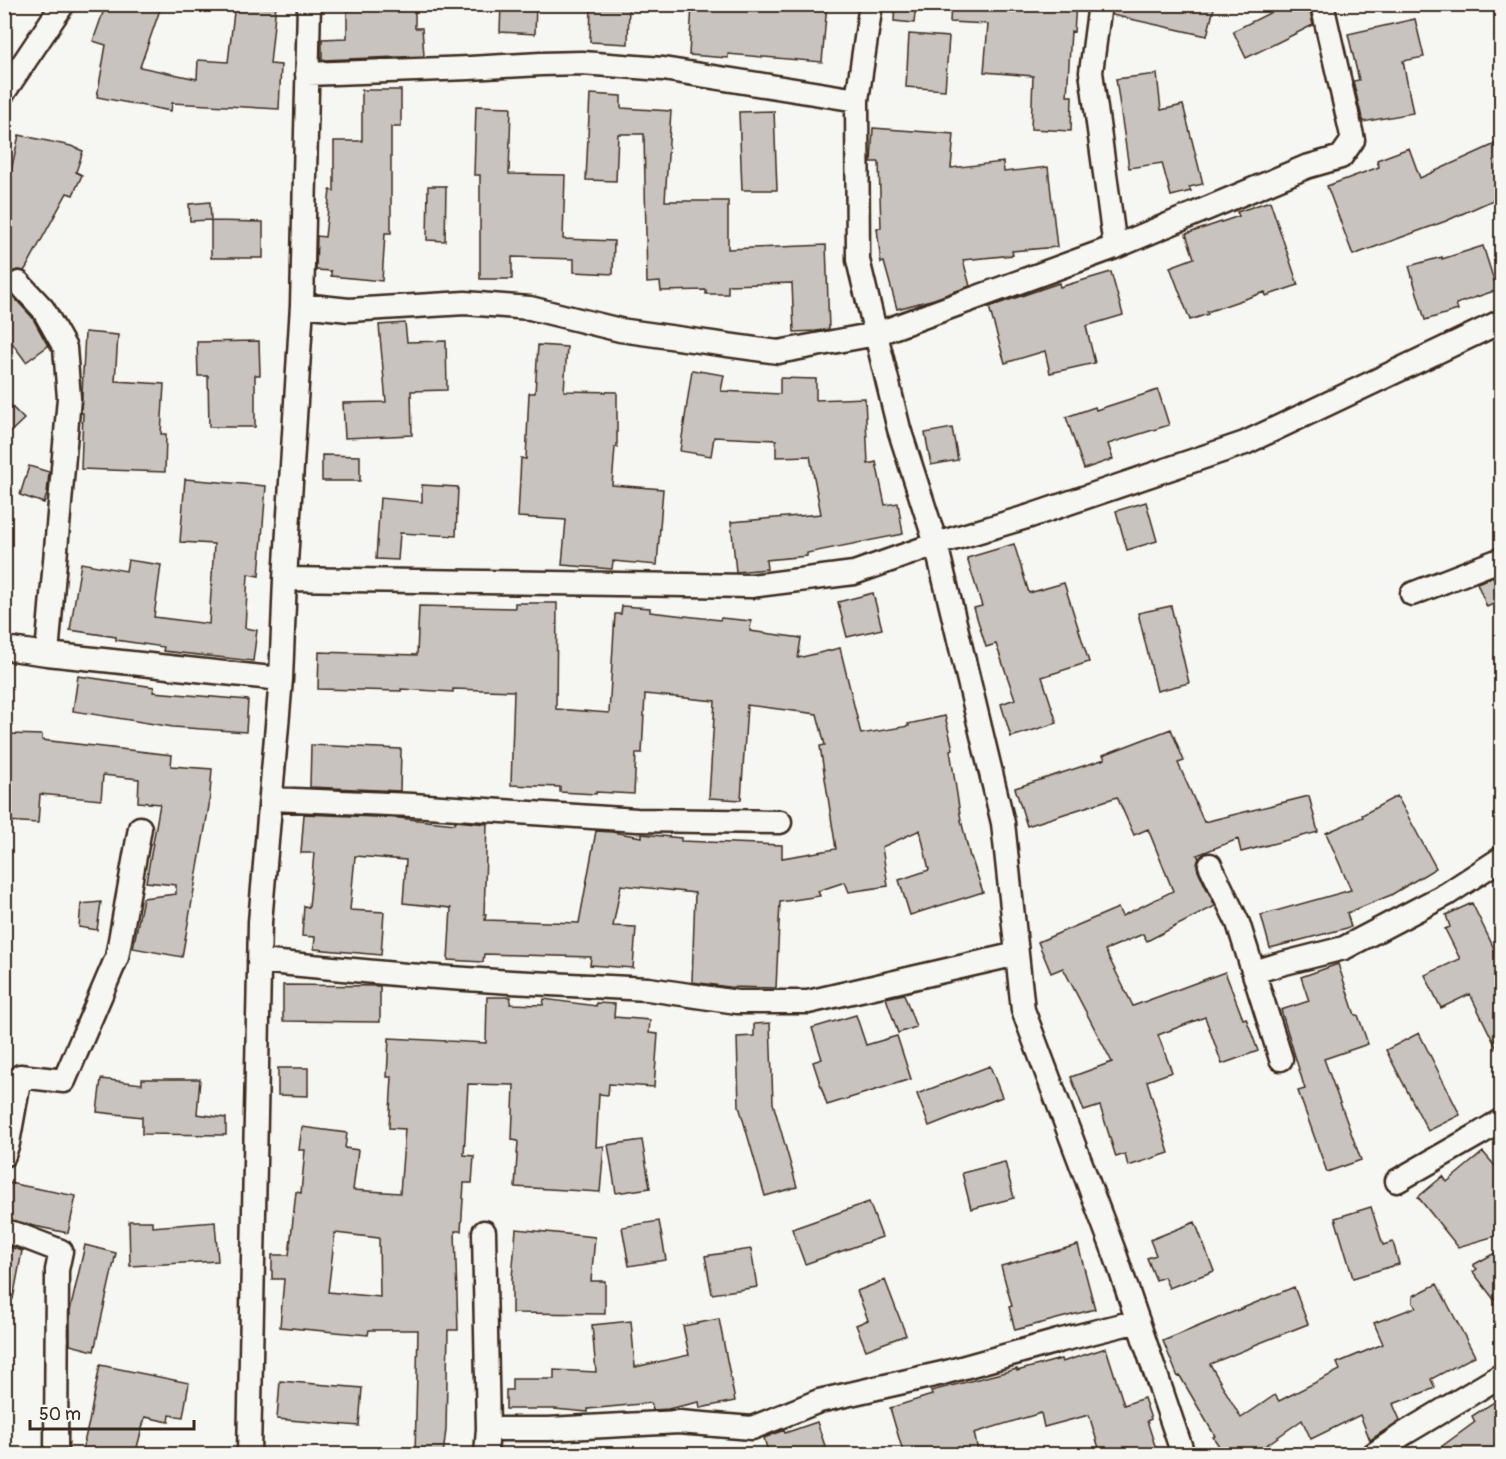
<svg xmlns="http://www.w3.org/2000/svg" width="1506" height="1459" font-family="Pangolin,sans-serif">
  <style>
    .building { fill: #c8c3be; stroke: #3b2a1e; stroke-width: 1.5; fill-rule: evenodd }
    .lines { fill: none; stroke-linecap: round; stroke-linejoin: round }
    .minor-casing { stroke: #3b2a1e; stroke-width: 27 }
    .minor { stroke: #f6f6f2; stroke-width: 22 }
  </style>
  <rect width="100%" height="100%" fill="#f6f6f2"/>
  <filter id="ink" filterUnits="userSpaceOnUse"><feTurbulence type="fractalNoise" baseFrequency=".0167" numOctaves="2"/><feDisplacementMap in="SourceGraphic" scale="12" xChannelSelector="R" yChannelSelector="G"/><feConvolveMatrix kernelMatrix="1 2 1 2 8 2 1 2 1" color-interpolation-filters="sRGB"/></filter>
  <g filter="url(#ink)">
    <path class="building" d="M106,4h56l-22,63 57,12 1,-19 30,2 7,-58h41l-6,60 11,1 -2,44 -107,-6 -1,8 -74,-14 9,-52 -13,-4z
      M347,4h68v24h7l2,28 -102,4v-21l25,-1z
      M501,4h35l-1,30 -35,-2z
      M591,4h38l-1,40 -38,-2z
      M692,4h135l-5,58 -94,-8v4l-39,-3z
      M895,4h21l-2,19 -20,-2z
      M951,4h125l-2,28 -3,-1 -4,65h5l-1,35 -40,-2 2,-53 -49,-4 4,-48 -38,-2z
      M1113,4h102l-8,32 -95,-21z
      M1288,4h19l3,7 3,14 -67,33 -13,-27z
      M1415,19l9,38 -21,4 10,52 -50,9 -10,-41 6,-1 -11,-46z
      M909,34l40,3 -4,53 -39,-3z
      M1157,74l4,36 22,-5 20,79 -14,3 2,4 -20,5 -9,-33 -33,5 -13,-89z
      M362,90h39v37h-10v106h-6l-3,48 -51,-5v-5l-15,-1 1,-34 8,1 5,-47 4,1v-50h28z
      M590,94l31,2v12l50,3 -6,90h63v48l98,-4 3,84 -13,2 -22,1 -2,-49 -64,2v9h-22v-4l-45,1 -1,-9 -13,1 -3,-149h-26l-2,47 -30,-1z
      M476,106l35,1 -2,67 56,1 -2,64 51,2 -1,33 -39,-2v-13l-62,-2v22h-32v-104h-6z
      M774,111l3,79h-35l-3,-78z
      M873,128l81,6 -3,34 52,-6 1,10 44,-5 9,80 -45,4 1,4 -50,5 7,26 -36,13 -37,10 -13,-47 -3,1 -4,-35h4l-2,-66h-8z
      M19,135l52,11 12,5 -7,21 6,3 -9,20 -6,-2 -41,75 -2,3 -7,-1 -7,3 -4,7v5l3,7 23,25 16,29 -22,16 -22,-30v-151l4,3z
      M1502,141v55l-56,25 -93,34 -26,-69 52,-19 -2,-7 32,-12 11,30z
      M428,186h18l-1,55 -18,-1z
      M1270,201l28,84 -32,11 -1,-4 -58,20 1,2 -18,6 -20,-53 24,-9 -8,-24 53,-18 -2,-4z
      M210,202l1,18 -21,1 -1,-17z
      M211,221l52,1v36h-52z
      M1483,246l14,44 -41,14 2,6 -33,10 -16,-54 33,-9v2z
      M1111,272l12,43 -37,11 9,37 -45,10 -5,-22 -40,12 -16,-56 70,-24 1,4z
      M405,323l2,19 39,-1 1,49 -36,1 1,44 -67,3 -2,-35 43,-1 -7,-77z
      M85,332l33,3 -3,46 49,3 -3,50h5l-1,38 -84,-3 2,-56h-2z
      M259,341l1,34h-5v52h-46l-1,-51h-10l-1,-34z
      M538,345l29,2 -3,44 53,1v55h-2l-3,38 51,4 -6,76 -44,-4 -1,8 -50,-4 4,-45 -48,-3 3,-59 5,1 3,-66h6z
      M692,370l32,5 -3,16 59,3v-16l36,1v21l49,-2 3,66 8,-2 9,43 13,-2 5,31 -96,19v3l-41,4 1,9 -31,3 -5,-50 90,-8 -11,-58 -34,1v-17l-62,-3 -3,19 -31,-5z
      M1158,390l11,35 -61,19 5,15 -29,10 -18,-52 29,-10 1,3z
      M4,399l20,20 -20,19z
      M952,428l6,32 -27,5 -6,-32z
      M322,455l38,1v25h-38z
      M29,466l20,6 -2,22 -3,9 -24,-8z
      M185,479l81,7 -7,90 -11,-2 -3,54 12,2 -4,31 -90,-10 1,-4 -48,-7v-3l-46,-7 11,-67 45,8 2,-11 33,5 -7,52 55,7 5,-80 -34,-2z
      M422,485l36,2 -2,49 -56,-3 -2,27 -22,-1 4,-61 42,4z
      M1146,502l11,39 -30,9 -11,-39z
      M1014,544l15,49 35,-10 25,79 -47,15 15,46 -46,14 -10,-33 14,-5 -19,-55 -10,3 -12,-39 8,-2 -15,-48z
      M1502,574v26l-15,7 -10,-24z
      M873,593l9,36 -35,8 -9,-35z
      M515,603h42l-1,106 53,4 6,-99h6l1,-8 28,2v4l70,8 1,-2 30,3 -1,10 51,7 -3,20 42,-10 21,86 48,-8 -1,-2 37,-8 8,33 -3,1 11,70 9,37h1l12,35 -73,23 -11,-35 30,-10 -9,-40 -38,17 6,39 -39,6 -4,-10 -27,9 2,5 -40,6 -4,86 -47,-1 -37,-5 3,-89 -74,-8 -8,41 23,1 -3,41 -43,-3 1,-8 -107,-3 -1,8 -35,-2 3,-52 -48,-5 3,-43 -51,-4 -5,54 34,2 -3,43 -67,-6 1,-12 -13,-1 2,-30 5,1 5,-54h-13l3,-39 95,4 56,6v-3l32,3 -3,90h2l-1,6 94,3 17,-92 16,1 30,5v-3l39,4v3l101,4v13l54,-9 -16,-103 5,-1 -8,-31 -70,-9 -6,95 -32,-2 6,-97 -70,-7 -3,59h-6l-2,41 -38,-2v2l-36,-2v-5l-49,-2 3,-94 -61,-2v3l-52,-3v2l-83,-2 1,-37 98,3 2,-49 96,2z
      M1171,606l18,77 -32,8 -19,-78z
      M78,676l76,11 -1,5 95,8 -2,32 -73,-5 -100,-16z
      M1171,729l13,32 -6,2 26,59 105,-26 9,36 -77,20 -3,-13 -41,16 2,3 -2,7 1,6 17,35 -68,35 -4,-7 -38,16 28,56 92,-34 18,47 3,-1 12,33 -36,13 -17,-47 -47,18 14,37 -25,9 22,72 -41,13 -3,-12 -9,3 -16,-51 -16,5 -13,-34 41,-15 -49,-94 -12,5 -13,-31 80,-34 4,8 51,-25 -25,-62 -14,6 -17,-38 -90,29 -12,-38 90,-29 -2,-4z
      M9,734l33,1v5l130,15 -1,11 41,3 -3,37 -27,151 -49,-9 10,-50 33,-4v-9l-30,-3 14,-78 -22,-2 1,-23 -36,-4 -2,25 -61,-6 -2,29 -33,-2z
      M311,745l90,4 -1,42 -90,-4z
      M1397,796l39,72 -45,27 -44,18 4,14 -81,21 -9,-33 90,-25 -25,-57 37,-16 -1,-2z
      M101,902l-4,28 -18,-3 2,-23z
      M1472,903l30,62v94l-32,-65 -29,14 -16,-33 35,-16 -15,-30 5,-2 -4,-12z
      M1338,964l17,51h3l10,29 -44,15 37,101 -34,12 -29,-81 7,-2 -24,-79 28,-9 -8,-24z
      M283,985l97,1v36l-97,-1z
      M904,994l12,33 -18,6 -12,-35z
      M487,997h24l-1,7 33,1 1,-6 52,7v-3l19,1 -1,13 36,3 -1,13 9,1 -4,53 -45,-3 -1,11 -9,-1 -3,53 8,-1 -4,46 -85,-5 3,-46 -6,-1 2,-55 -46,-1 -4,71 10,1 -2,27h-8l-3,48h-6l3,99h-10l-2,99 -3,26h-28l3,-125h-49l-1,5 -88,-8 4,-48h-12v-24h17l7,-63 5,1 4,-43h-6l3,-23 45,6 -2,15 13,2 -5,40 47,3 5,-64 -16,-1 3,-51h-5l2,-39 97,5zM335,1233l44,5 1,59 -52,-5z
      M856,1015l10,30 31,-9 14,43 -84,26 -14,-43 9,-3 -10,-31z
      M770,1023l3,80 24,84 -32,9 -26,-90 -2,-69 17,-1v-12z
      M1419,1033l41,82 -32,16 -42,-81z
      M990,1066l12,31 -73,29 -12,-32z
      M278,1068h30v28l-30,-1z
      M101,1079l41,5v-5h58l-3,35 29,4v17l-84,-1v-17l-45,-5z
      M642,1140l8,48 -34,5 -8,-48z
      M1483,1152l19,22v60l-44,13 -40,-50 25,-21 4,6z
      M1005,1162l9,36 -43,11 -9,-36z
      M9,1183l67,13 -8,37 -34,-7 -30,-8v-9z
      M869,1202l13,35 -77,27 -13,-35z
      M1371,1207l12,38 10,-3 6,22 -46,14 -18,-60z
      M129,1221h23v6l63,-5 3,39 -88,5z
      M659,1221l7,39 -37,6 -7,-39z
      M1195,1222l19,49 -45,17 -5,-11 -8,3 -9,-22 9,-3 -6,-15z
      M516,1229l79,8 -4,44h14v33l-93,-1v-35z
      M4,1245l18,6 -9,48h-9z
      M85,1245l31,8 -22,98 -24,-6v-34z
      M1078,1245l17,64 -80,21 -6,-23 3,-1 -11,-40z
      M751,1249l6,38 -45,7 -7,-38z
      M1502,1249v61l-29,-38 4,-3 -4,-4z
      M885,1280l21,55 -40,15 -10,-25 12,-5 -11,-29z
      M1437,1284l38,72 -44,23 4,9 -42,16 7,16 -30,20 -10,-25 -49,24 -9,-19 -50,35h-27l-12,-18 2,-1 -35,-60 -2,1 -15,-36 131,-54 14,37 -56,22v1l-42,17 31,54 34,-23 4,6 61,-31 -3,-7 46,-19 -9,-21 42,-16 -3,-4v-7z
      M719,1319l16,82 -35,7 -1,-6 -31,7 -15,1 -2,-7 -63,6v3l-34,-3h-48v-19h6v-11h42v-9l42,2 -4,-47 39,-4 4,46 54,-12 -6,-29z
      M1106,1348l18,57 20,-7 7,21 -4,2 11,34h-57l-12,-40 -45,12 -3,-14 -67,20 5,22h-33l-2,-7 -21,7h-19l-14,-47 42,-13 -1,-4 86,-22v2l44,-12 1,3z
      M100,1365l89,18 -6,34 -13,-2 -1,7 -24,-5 -10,38h-54l8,-33z
      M280,1381l82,7 -3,38 -82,-7z
      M1502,1397v58h-72l45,-33 -3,-6z
      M817,1422l11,33h-59l-5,-17 20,-8 1,3z"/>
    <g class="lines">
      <g class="minor-casing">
        <path id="minor" d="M871,4l-14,96 1,160 41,169 37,115 67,279 20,187 92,244 68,200
          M307,74l163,-6 71,-4 41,-1 81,6 194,31
          M4,92l59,-88
          M1115,247l191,-80 35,-10 12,-17 -31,-136
          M19,283l24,26 22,39 4,50 -22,256
          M302,305l47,5 116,-7 65,5 90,22 158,22 98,-18 239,-87 -24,-175 9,-68
          M285,579l466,7 103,-13 82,-29 94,-28 215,-73 257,-122
          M1412,594l90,-35
          M4,648l43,6 234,25
          M271,799l141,6 225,15 143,2
          M1210,865l28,58 43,136
          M259,961l147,14 105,7 137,7 89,13h71l209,-48
          M1254,972l23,-7 67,-17 103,-54 55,-36
          M4,1155l4,-12 12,-67 44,5 53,-124 23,-129
          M1397,1181l82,-47 23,-14
          M4,1231l15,4 42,16 -4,19 -1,184
          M484,1232l4,197 -2,25
          M488,1429h61l130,-7 73,6 67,-27 124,-28 115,-32 80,-20
          M249,1454l11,-532 21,-243 4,-100 17,-274 7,-301
          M1374,1454l31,-21 97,-58"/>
      </g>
      <use href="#minor" class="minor"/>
    </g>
  </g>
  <rect width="1506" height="1459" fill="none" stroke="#f6f6f2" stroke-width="24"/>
  <rect x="12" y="12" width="1482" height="1435" fill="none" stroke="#3b2a1e" stroke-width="2" filter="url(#ink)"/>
  <path d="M30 1420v9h164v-9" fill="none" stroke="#3b2a1e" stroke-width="3"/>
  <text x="39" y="1420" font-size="18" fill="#3b2a1e" stroke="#f6f6f2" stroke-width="4.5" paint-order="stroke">50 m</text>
</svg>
